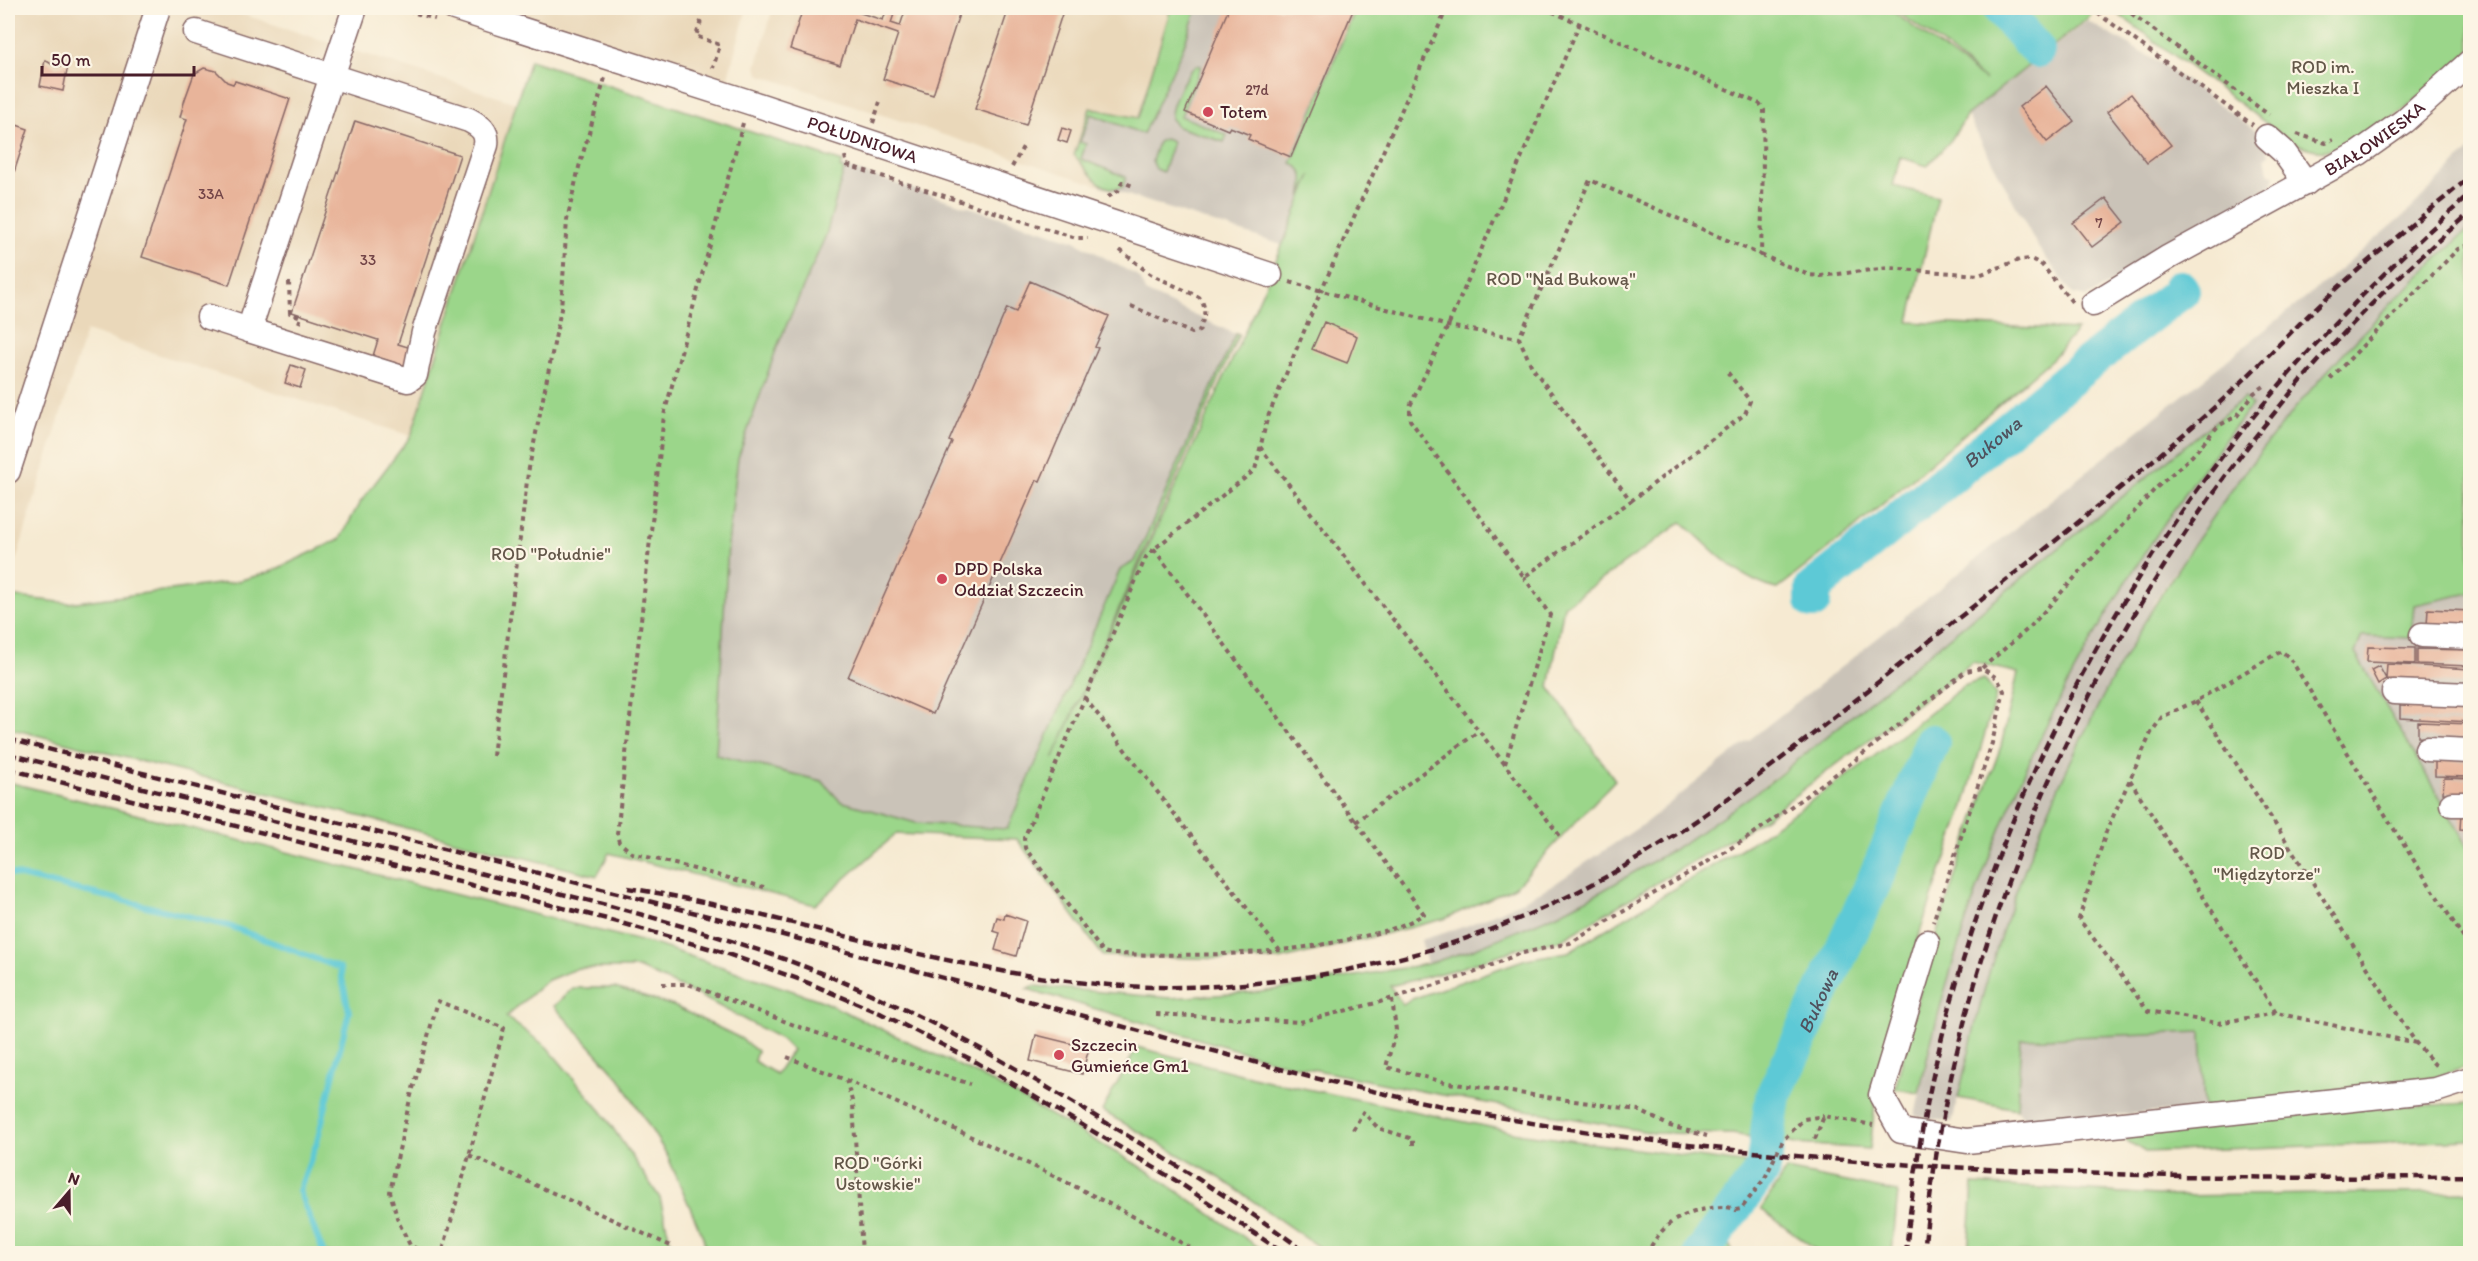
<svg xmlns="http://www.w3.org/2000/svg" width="2478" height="1261" font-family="Itim,sans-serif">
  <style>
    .built { fill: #ead8ba }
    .industrial { fill: #cac3b8 }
    .green { fill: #9bd68a; stroke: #727a5a; stroke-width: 1.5 }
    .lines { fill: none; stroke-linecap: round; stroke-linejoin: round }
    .stream { stroke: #5dc9d6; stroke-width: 6 }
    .river { stroke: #5dc9d6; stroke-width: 36 }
    .building { fill: #e8b49a }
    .minor-casing { stroke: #866665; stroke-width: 27 }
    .path { stroke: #866665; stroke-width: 4; stroke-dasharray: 4.5 4.5; stroke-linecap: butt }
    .minor { stroke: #fff; stroke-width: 24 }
    .rail { stroke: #4a1f2b; stroke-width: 4.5; stroke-dasharray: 9 4.5; stroke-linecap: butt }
    .poi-dot { fill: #d1495b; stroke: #fcf5e5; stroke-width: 2 }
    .labels { text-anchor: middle; stroke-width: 4.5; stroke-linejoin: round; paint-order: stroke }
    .number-label { font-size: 15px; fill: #724447 }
    .park-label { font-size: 18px; fill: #625648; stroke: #fcf5e5 }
    .poi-label { font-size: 18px; fill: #4a1f2b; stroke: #fcf5e5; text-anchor: start }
    .street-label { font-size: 18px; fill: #4a1f2b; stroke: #fcf5e5 }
    .water-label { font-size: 20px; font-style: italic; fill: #50525e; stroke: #fcf5e5 }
  </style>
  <rect width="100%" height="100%" fill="#fcf5e5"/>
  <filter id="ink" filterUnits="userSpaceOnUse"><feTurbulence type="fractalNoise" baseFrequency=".0167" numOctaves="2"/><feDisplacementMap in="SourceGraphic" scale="12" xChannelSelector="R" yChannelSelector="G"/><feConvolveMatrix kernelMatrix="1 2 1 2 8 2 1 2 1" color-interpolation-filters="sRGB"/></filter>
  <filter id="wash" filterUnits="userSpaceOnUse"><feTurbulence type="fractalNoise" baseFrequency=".008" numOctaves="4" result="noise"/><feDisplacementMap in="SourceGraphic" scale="24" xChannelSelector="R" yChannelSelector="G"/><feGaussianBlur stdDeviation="1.35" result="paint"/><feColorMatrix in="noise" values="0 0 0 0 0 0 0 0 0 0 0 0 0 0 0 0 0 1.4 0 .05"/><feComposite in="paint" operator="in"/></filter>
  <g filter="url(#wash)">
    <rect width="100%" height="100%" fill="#f6ead2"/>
    <path class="built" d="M8,8h215l293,95 -105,333 -325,-105 -78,256z
      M497,8h250l-22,80z
      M773,8h398l-33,110 -49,-10 -15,47 29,32 -343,-112 -4,-8z"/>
    <path class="industrial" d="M1171,8h209l-98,237 -179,-58 -29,-32 16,-47 48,10z
      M2087,21l75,43 92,65 11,13 4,13 -4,3 3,14 7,3 -4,16 -184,106 -14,-3 -35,-47 -71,-132z
      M2470,150v78l-83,80 -112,125 -86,116 -31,47 -55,102 -55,115 -39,102 -20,58 -37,149 -37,-6 13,-63 26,-98 37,-107 60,-135 43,-79 30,-50 63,-96 65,-82 -8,-8 -319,260 -201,159 -80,51 -87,46 -86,36 -44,14 -6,-24 45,-14 44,-19 43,-22 92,-62 680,-541 84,-71z
      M841,166l234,75 62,35 4,4 4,12 90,42 -100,228 -15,8 -113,259 -91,-6 -76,-22 -18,-20 -106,-26 12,-211 10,-86 39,-111 49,-112z
      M2470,593v257l-115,-197 7,-17 51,-31z
      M2201,1032l3,77 -178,12 -9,-12 3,-70z"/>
    <path class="green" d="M1171,8h26l-14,40 -40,86 -52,-20 -11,28 6,2 -5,15 45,18 -3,10c-22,8 -35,-17 -49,-32l16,-47 48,10z
      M1356,8h532l97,72 -44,-37 -49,-35h204l-9,11 -120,96 -16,25 -24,26 -27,-9 -7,29 45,11 -29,125 168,8 -24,28 -202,173 -74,58c-39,-9 -66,-41 -95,-67l-118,84 -15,81 66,93 -100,107 -71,32 -165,41 -176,-4 -86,-117 -121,-5 -81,71 -206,-52 -12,23 -589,-148v-132l60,7 166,-21 36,-10 70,-33 19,-35 52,-68 119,-376 313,102 -3,6 4,2 -18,65 -49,112 -39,111 -10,86 -12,211 106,26 18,20 76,22 91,6 113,-259 15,-9 101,-228 3,1 -186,425 217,-484 41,-100 -10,21c3,-14 6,-26 -10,-33z
      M2110,8h360v43c-34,30 -97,94 -142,99 -14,2 -27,-4 -39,-10z
      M1197,65l4,1 -20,50 46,19 -3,7 -46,-15 -7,-8c-2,-12 16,-49 26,-54z
      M1165,139l8,3 -10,30 -7,-3 -4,-8 6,-19z
      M2470,228v365l-56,12 -3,33 -49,-2 -7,17 115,197v216l-32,10 -234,33 -3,-77 -180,7 -4,70 -59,-11c10,-41 19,-84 31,-125 59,-196 159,-380 286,-540 58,-74 126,-141 195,-205z
      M2244,398l8,7c-165,205 -277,431 -333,688l-24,-4 33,-129 35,-109 38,-105 17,-73 -45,-11 -212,159 -202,120 -36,6 -66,22 -67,17 13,19 9,-6 114,-40 42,-7 181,-108 119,-83 96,-75 20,-7 12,16 -32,111 -42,120 -44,150 -8,73 -74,-5 -64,-10 -78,-1 -228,-41 -144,-29 -255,-74 6,-3 137,12 91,-6 166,-28 44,-14 86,-36 45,-23 82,-48 84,-59z
      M8,782l652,164 160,54 169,80 159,91 119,82h-560l-4,-16 -36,-82 -47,-76 -66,-73 19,-18h42l59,18 66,32 17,13 -3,10 22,13 16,-24 -11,-11 -81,-43 -62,-28h-60l-32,13 -40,36 41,30 55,65 58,86 13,55h-665z
      M1137,1047l127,33 259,54 227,30 -29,60 12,29h-406l-107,-75 -118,-67z
      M2470,1103v37l-325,12 -31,-19 134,-18z
      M1786,1170l112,22 -6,61h-71l-60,-44z
      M1973,1184l201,12 296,-4v61h-502z"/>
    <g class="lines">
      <path class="stream" d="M8,873l221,53 111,42 9,44 -32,130 -18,49 25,63"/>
      <g class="river">
        <path d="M2000,8l37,42"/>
        <path id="s1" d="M1813,601v-13c125,-97 242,-203 369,-297l-2,-3"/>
        <path id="s2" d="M1701,1254l62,-85 10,-73 101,-214 58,-140"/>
      </g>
    </g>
    <g id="blocks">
      <path class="building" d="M803,8h55l-1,4 26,8 4,-12h9l-5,15 9,3 6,-18h55l-28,87 -50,-16 15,-45 -43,-15 -15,46 -50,-16z
        M1009,8h55l-38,117 -51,-16z
        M1229,8h125l-63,149 -43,-18 2,-4 -20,-8 -2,3 -43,-18z
        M45,60l11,7 8,-2 5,-5 -6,31 -23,-5z
        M204,68l12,3 11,11 6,2 2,-3 55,18 -61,186 -87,-28 45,-138 -7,-2 5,-18 9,-25z
        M2046,86l28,35 -27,21 -28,-35z
        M2131,94l40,51 -24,18 -40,-51z
        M355,121l105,34 -62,189 13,4 -6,18 -32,-10 5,-16 -86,-28z
        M8,122l20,7 -20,62z
        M1062,128l9,3 -4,12 -9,-3z
        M2106,198l19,24 -33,25 -19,-24z
        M1030,281l79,35 -14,31 3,1 -58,133 -3,-1 -104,234 -85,-37 104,-235 -3,-1 58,-133 9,4z
        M1324,322l33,14 -10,27 -35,-14z
        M291,365l15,5 -6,18 -15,-5z
        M2428,609l42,2v16l-43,-2z
        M2368,647l47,1v16l-48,-2z
        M2417,649l53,1v16l-53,-2z
        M2387,664l83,5v15l-84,-5z
        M2379,666l7,13 -8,5 -7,-14z
        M2400,704l70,3v15l-70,-4z
        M2418,722l52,2v15l-52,-2z
        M2435,760l35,1v16l-35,-1z
        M2444,778l26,1v15l-27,-1z
        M2461,814h9v16l-10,-1z
        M1005,914l21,7 -10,35 -21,-6 5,-17 -7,-2 4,-14 7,2z
        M1036,1035l53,13 -7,26 -52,-13z"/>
    </g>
  </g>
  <g filter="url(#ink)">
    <use href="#blocks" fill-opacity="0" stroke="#866665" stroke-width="1.5"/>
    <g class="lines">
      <g class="minor-casing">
        <g id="minor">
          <path id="s3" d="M454,8l295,94 521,173"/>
          <path d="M196,32l124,40 12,4 137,44c11,6 19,11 17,25l-62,187 -9,43 -7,5 -159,-50 83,-254 23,-68"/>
          <path d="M2267,137l16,14 23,32"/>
          <path id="s4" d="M2093,304l76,-47 190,-104 45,-32 66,-59"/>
          <path d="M209,317l40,13"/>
          <path d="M8,471l150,-463"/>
          <path d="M2422,635l48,2"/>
          <path d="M2394,692l76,3"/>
          <path d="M2427,749l43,2"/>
          <path d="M2452,804h18"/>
          <path d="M1927,942l-46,153 20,36 66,10 469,-51 34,-11"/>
        </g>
      </g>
      <path class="path" d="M399,8l36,11
        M1544,8l216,96 4,6 -3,145 -171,-75 -71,158 13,29 99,134 -107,76 -114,-157v-14l38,-80 132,-303
        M2090,8l163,117
        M2124,8l145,107
        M701,21l-5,15 24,9 -7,23
        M743,123l-79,292 -47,419 2,8 13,11 132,34
        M873,123l7,-21
        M2297,134l29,9 7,-3
        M845,156l2,9 229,73h12
        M1012,167l11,-20
        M1108,197l10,-6 4,-9 11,4
        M1120,250l30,24 49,23c9,11 5,21 0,34l-7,2 -63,-28
        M1761,255l48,20 12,1 67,-8 91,7 40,-15 12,-1 11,6 30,37
        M289,282l1,31 11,4 -2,6
        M1290,282l158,44 71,12
        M2330,379l128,-130 12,-4
        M1260,447l300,389
        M1631,501l114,-87 5,-13 -25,-32
        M1154,549l270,365c-20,13 -45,19 -69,24 -79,18 -161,18 -242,16l-10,-2 -78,-104 -1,-10 122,-281 8,-8 101,-79 12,-51 54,-128 126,-283
        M1982,668l48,-41 126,-139 36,-32 26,-30 19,-10 17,-23 12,-8
        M1085,698l195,253
        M2196,701l220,342 20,23
        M493,756l35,-283 33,-164 6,-89 12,-53 26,-89
        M1505,764l45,-149 -26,-38
        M2130,780l146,233
        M1356,822l123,-91
        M662,984h26l114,44 168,56
        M1392,999l4,31 -10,37 62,16 190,27 32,16 37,10
        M1156,1014l144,8 80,-20 91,-28 47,-20 52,-11 176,-104 108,-78 112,-90 16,-3 15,10 7,13 -12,52 -59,179
        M2416,1043l-140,-30 -58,10 -70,-12 -69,-92 27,-87 45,-99 11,-16 34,-16 85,-50 9,7 107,176 73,114
        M787,1057l59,23 7,24 9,150
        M846,1080c120,54 241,108 355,174
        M1353,1130l10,-18 15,16 35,11v6
        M1815,1139l9,-23 49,9
        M469,1155l202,91
        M425,1254l-15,-9 -12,-24 -8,-29 20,-93 28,-98 66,27 -62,226
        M1646,1254c6,-9 12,-20 20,-27 12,-13 56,-26 70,-17l5,-1 24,-31 18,-38 21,-21 20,-3"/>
      <use href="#minor" class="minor"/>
      <path class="rail" d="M8,739l791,200 511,138c84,19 168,38 253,51 147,23 296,35 444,42 154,7 309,10 463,6
        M8,754l602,152c94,25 186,53 274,94 82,37 158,84 234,130 65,39 129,78 190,124
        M8,769l599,150 115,33 79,28 79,33 96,49 199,118 110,74
        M628,888c176,28 343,95 523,99 159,3 321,-35 460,-113 105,-59 207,-144 301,-219 103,-82 207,-163 305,-250 40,-36 75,-76 115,-112 44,-40 92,-78 138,-116
        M1906,1254c28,-330 178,-650 397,-896 52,-58 109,-112 167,-164
        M1924,1254c34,-393 246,-788 546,-1041"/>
    </g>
  </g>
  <g class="poi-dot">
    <circle cx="1208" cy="112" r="6"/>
    <circle cx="942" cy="579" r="6"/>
    <circle cx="1059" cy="1055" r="6"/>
  </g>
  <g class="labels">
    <g class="number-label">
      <text x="1257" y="95">27d</text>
      <text x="211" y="199">33A</text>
      <text x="2099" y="228">7</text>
      <text x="368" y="265">33</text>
    </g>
    <g class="park-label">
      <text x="2323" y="73">ROD im.<tspan x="2323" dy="21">Mieszka I</tspan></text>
      <text x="1561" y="285">ROD "Nad Bukową"</text>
      <text x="551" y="560">ROD "Południe"</text>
      <text x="2267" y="859">ROD<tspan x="2267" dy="21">"Międzytorze"</tspan></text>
      <text x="878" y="1169">ROD "Górki<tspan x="878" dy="21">Ustowskie"</tspan></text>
    </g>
    <g class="poi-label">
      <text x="1220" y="118">Totem</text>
      <text x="954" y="575">DPD Polska<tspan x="954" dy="21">Oddział Szczecin</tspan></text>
      <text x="1071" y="1051">Szczecin<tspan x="1071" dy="21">Gumieńce Gm1</tspan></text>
    </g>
    <g class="street-label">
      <text dy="6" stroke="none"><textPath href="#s4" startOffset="327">BIAŁOWIESKA</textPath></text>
      <text dy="6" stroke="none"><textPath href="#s3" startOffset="429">POŁUDNIOWA</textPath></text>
    </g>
    <g class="water-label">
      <text dy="7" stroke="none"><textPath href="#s1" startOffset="244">Bukowa</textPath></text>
      <text dy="7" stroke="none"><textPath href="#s2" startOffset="284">Bukowa</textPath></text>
    </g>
  </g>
  <rect width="2478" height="1261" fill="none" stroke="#fcf5e5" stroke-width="30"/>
  <g transform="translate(69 1192) rotate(20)" stroke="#fcf5e5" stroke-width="4.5" paint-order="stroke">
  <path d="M0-4.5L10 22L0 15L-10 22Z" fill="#4a1f2b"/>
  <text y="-9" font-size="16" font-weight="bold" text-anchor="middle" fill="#4a1f2b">N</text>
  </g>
  <path d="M42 66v9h152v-9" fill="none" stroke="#4a1f2b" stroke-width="3"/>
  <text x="51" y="66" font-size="18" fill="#4a1f2b" stroke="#fcf5e5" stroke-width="4.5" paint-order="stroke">50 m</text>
</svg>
